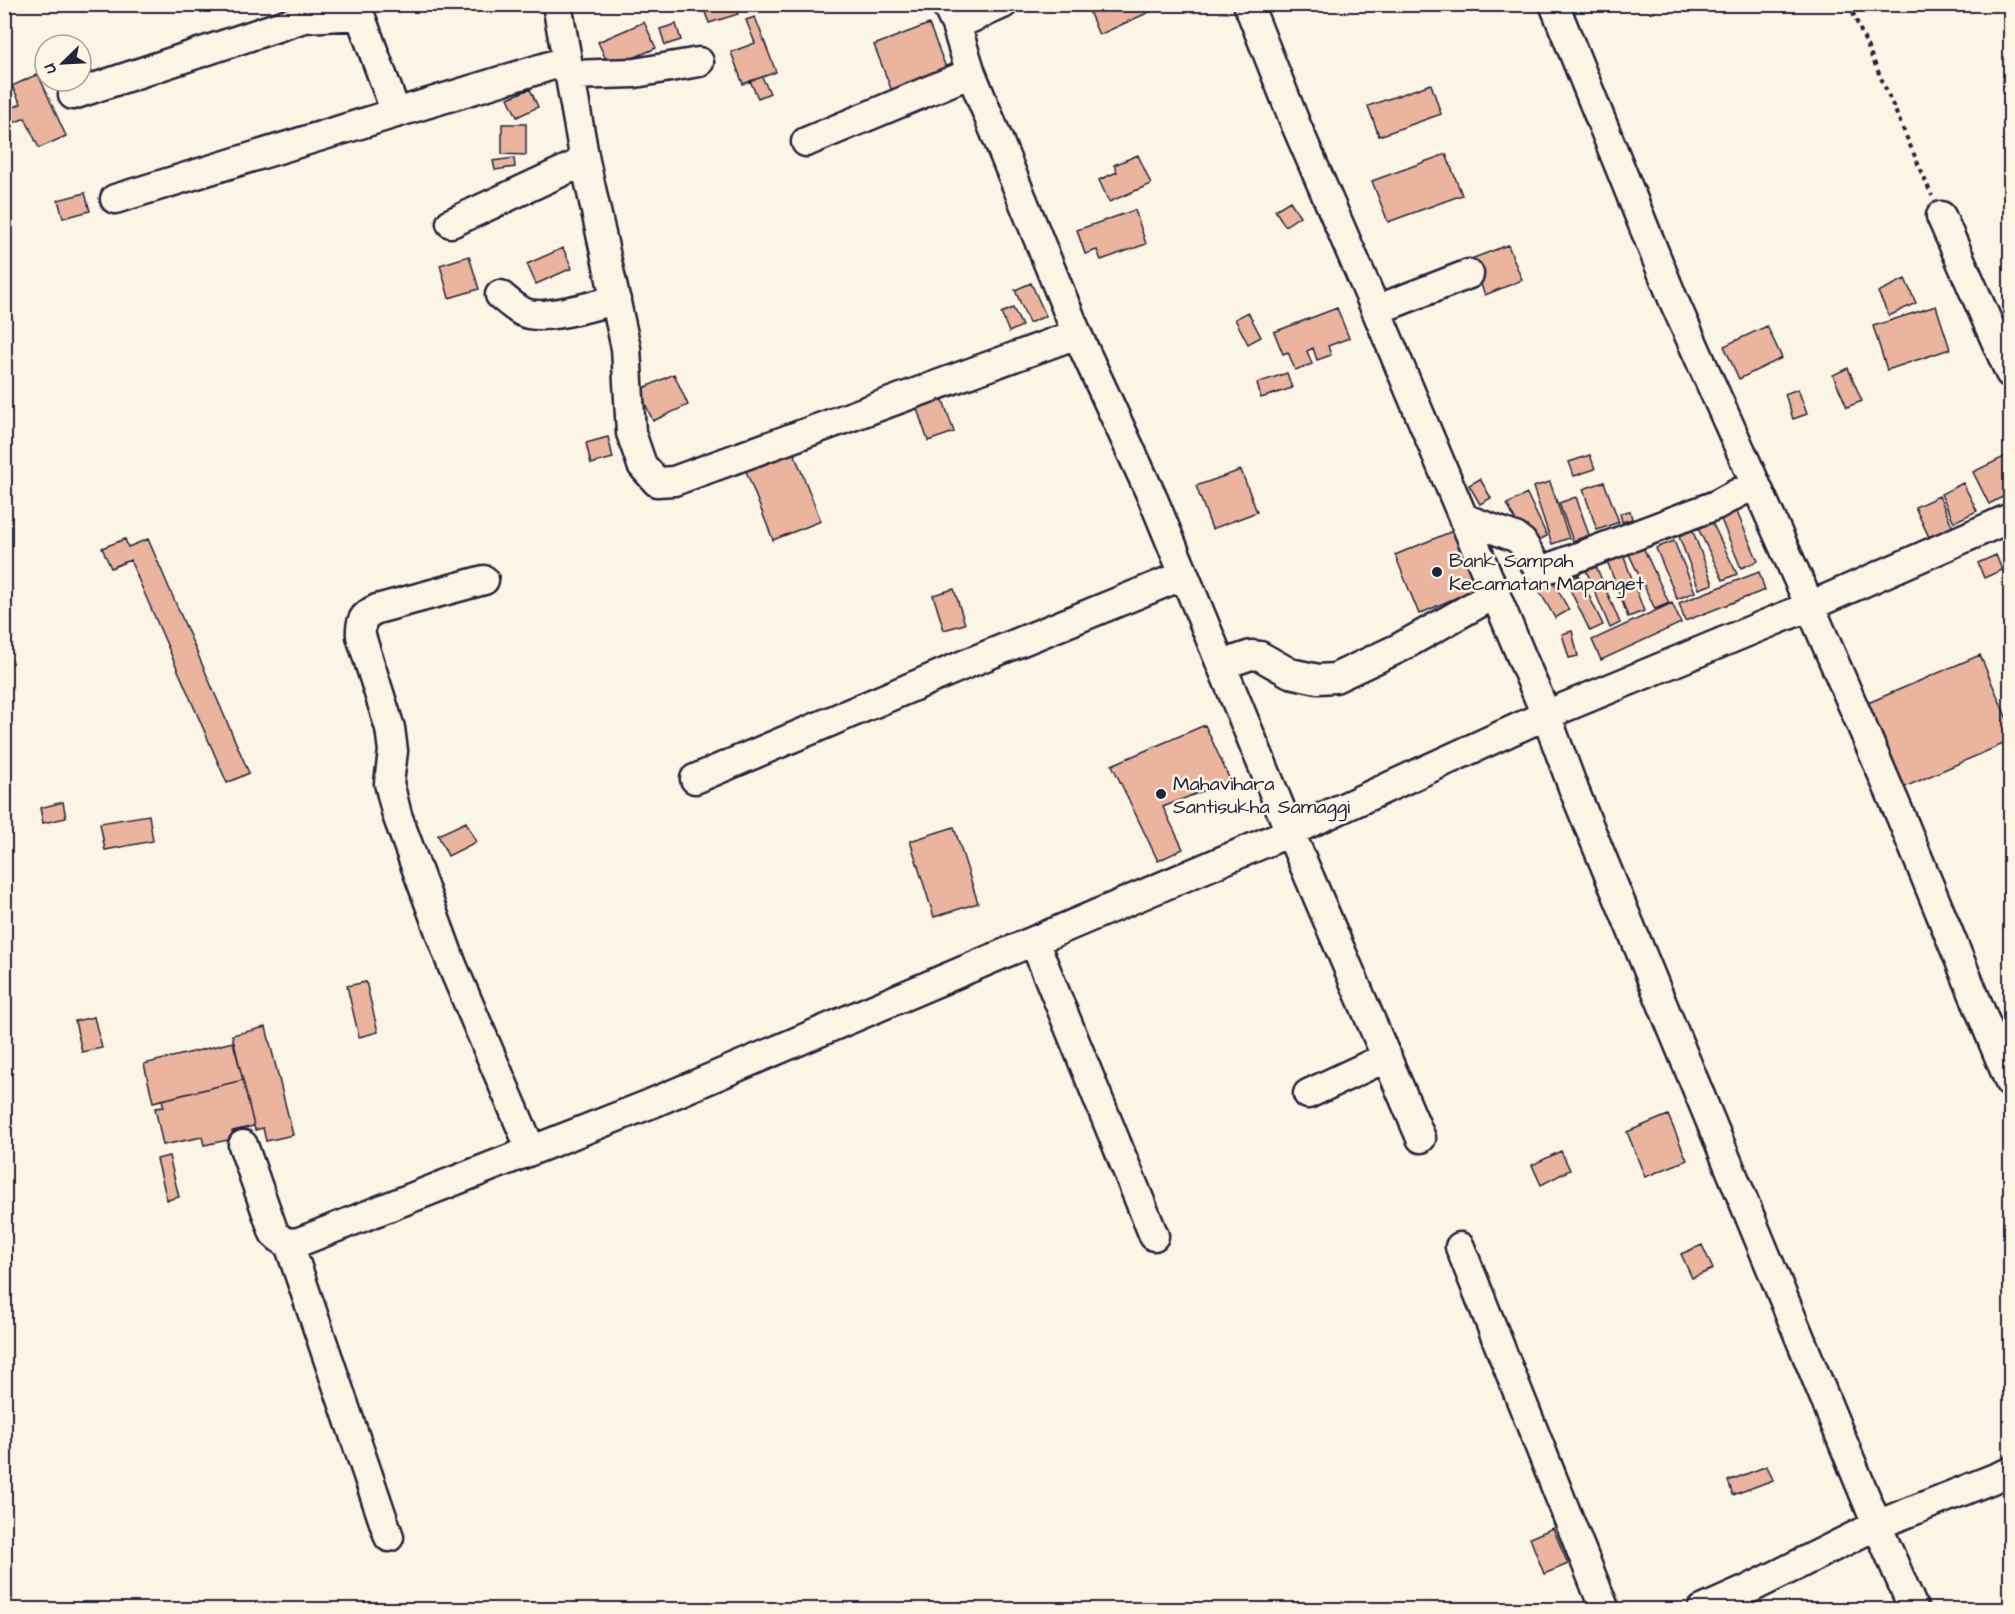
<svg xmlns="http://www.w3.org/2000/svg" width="2015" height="1614" font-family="'Architects Daughter',sans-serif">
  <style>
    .building { fill: #eab49f; stroke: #22223b; stroke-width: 1.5 }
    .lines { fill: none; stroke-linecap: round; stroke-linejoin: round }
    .minor-casing { stroke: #22223b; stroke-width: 33 }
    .path { stroke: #22223b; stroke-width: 4; stroke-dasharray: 4.5 4.5; stroke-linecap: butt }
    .minor { stroke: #fcf5e5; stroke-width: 28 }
    .poi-dot { fill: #22223b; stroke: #fcf5e5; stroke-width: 2 }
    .labels { text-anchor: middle; stroke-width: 5; stroke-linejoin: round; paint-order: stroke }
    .poi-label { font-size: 20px; fill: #22223b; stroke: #fcf5e5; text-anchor: start }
  </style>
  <rect width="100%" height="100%" fill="#fcf5e5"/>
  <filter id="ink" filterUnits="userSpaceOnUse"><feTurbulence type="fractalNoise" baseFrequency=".0167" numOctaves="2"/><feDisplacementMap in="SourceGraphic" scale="12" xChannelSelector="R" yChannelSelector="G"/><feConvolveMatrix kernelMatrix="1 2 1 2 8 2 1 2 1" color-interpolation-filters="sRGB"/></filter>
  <g filter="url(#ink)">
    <path class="building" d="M710,4h25l3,10 -29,9 -6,-16z
      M1086,4h81l-68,31z
      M755,17l21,55 -33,12 -12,-32 24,-9 -9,-23z
      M644,22l12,26 -46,20 -12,-26z
      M676,24l5,16 -16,5 -5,-16z
      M929,24l21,54 -55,21 -21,-54z
      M38,74l28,62 -27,12 -14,-30 -14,6 -6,-13 16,-7 -9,-18z
      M762,77l8,16 -12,5 -8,-17z
      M1431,84l10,30 -62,22 -11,-30z
      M530,89l8,18 -21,10 -9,-19z
      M502,124h24v31l-24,-1z
      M1446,154l16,41 -74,27 -16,-41z
      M1138,155l13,29 -42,18 -10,-22 18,-8 -3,-7z
      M514,158l1,9 -20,3 -2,-9z
      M85,193l5,18 -27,7 -5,-18z
      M1290,201l10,15 -15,10 -10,-16z
      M1135,210l11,34 -45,16 -4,-10 -12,4 -8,-24z
      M1508,245l14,35 -37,15 -14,-36z
      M563,248l9,20 -36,16 -9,-20z
      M469,256l10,33 -30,9 -9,-33z
      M1905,279l11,24 -27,13 -11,-24z
      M1031,283l15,33 -17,7 -14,-33z
      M1936,306l14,43 -63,21 -14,-44z
      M1013,308l9,18 -13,6 -8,-19z
      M1337,308l12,30 -21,8 3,9 -14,5 -4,-12 -6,3 5,13 -17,6 -7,-18 -5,2 -9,-22z
      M1248,312l13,25 -13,7 -13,-25z
      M1767,326l15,32 -43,21 -15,-33z
      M1848,368l14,33 -15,6 -14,-32z
      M1287,373l5,15 -31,10 -4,-15z
      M674,374l14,31 -35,16 -14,-31z
      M1798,389l9,25 -14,5 -8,-25z
      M942,397l12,35 -26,9 -12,-35z
      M608,437l5,21 -22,6 -5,-21z
      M794,453l27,68 -48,19 -27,-69z
      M1590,455l5,14 -21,7 -5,-14z
      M2008,455l2,6v32l-21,11 -16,-32z
      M1241,470l16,42 -45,17 -16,-43z
      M1480,479l11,19 -11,6 -11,-19z
      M1550,482l19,56 -17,6 -19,-57z
      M1604,482l15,40 -22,8 -14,-41z
      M1963,483l14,28 -23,11 -13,-28z
      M1527,494l20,42 -19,10 -21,-42z
      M1939,496l19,43 -23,11 -20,-43z
      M1576,497l13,38 -16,6 -14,-38z
      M1736,510l22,51 -17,7 -21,-51z
      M1630,511l2,8 -10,3 -2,-9z
      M1708,514l29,60 -14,6 -29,-60z
      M1689,521l24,63 -14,5 -24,-63z
      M1455,530l23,58 -59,26 -24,-59z
      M125,539l3,8 20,-8 101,234 -22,10 -97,-223 -19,8 -9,-20z
      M1674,541l21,51 -18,7 -21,-51z
      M1641,543l28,60 -14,6 -28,-59z
      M1622,552l22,59 -16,6 -22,-59z
      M1996,555l6,15 -18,8 -6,-15z
      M1593,559l27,64 -10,5 -27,-65z
      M1546,569l23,41 -14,8 -23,-40z
      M1759,572l6,18 -80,31 -6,-18z
      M1579,575l24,50 -13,6 -24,-50z
      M954,589l11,35 -21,6 -11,-35z
      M1672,603l9,20 -80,37 -9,-20z
      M1572,631l6,25 -9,2 -7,-24z
      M1980,655l30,71v15l-112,49 -37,-84z
      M1205,725l25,55 -67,27 20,42 -25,12 -46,-96z
      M63,802l3,16 -23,5 -3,-15z
      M149,815l4,26 -48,9 -5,-27z
      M466,822l10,20 -28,14 -10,-21z
      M954,827l24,76 -44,14 -24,-76z
      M366,982l12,50 -19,5 -12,-51z
      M94,1017l8,31 -20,4 -7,-31z
      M266,1027l27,108 -27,6 -3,-13 -8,2 -23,-95z
      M233,1042l10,38 -90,22 -9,-38z
      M243,1080l11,46 -22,5 1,8 -29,6 -2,-8 -39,8 -8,-37 9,-1 -2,-7z
      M1668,1115l19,45 -42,17 -18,-45z
      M1561,1151l9,19 -29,15 -9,-20z
      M169,1156l10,41 -12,3 -10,-41z
      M1702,1245l11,24 -21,9 -11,-24z
      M1767,1466l6,14 -40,15 -5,-14z
      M1553,1528l15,36 -24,10 -14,-36z"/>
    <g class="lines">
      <g class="minor-casing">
        <path id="minor" d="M557,4l28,157 41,187 5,85 11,32 15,17 17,-1 403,-147
          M946,4l10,21 47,-21
          M1248,4l48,121 80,185 170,405 28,75 303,735 37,85
          M1554,4l119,295 137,307 91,211 109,266
          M956,25l15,48 106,261 76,165 137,333 131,306
          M569,75l66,-2 64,-11
          M73,95l231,-77 56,-3 36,98
          M806,142l165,-69
          M115,199l451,-138
          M1941,216l69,157
          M451,223l134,-62
          M500,295c7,6 15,13 23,17 20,10 71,-7 93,-12
          M1376,310l93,-36
          M1463,518l52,19 7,5 15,25 12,1 167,-63 24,-13 16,-6
          M484,580l-107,29c-14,6 -17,12 -16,27l29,92 3,23 -4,32 8,32 55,150 79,185
          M1221,665l30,-10 9,1 30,17 28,6 17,-1 64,-30 96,-54
          M695,779l271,-115 218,-89
          M1034,941l120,295
          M1308,1094l79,-37
          M243,1145l31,88c8,8 13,11 25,9l351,-138 640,-272 256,-117 264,-109 200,-88
          M289,1244l100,293
          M1460,1247l145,363
          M1702,1610l47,-21 128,-64 133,-53"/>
      </g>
      <path class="path" d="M1849,4l83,192"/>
      <use href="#minor" class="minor"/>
    </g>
  </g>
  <g class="poi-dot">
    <circle cx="1437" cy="572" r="6"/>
    <circle cx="1161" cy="794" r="6"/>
  </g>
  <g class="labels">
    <g class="poi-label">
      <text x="1449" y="567">Bank Sampah<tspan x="1449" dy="23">Kecamatan Mapanget</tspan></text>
      <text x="1173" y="790">Mahavihara<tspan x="1173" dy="23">Santisukha Samaggi</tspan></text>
    </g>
  </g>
  <rect width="2015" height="1614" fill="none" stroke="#fcf5e5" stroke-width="24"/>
  <rect x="12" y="12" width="1991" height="1590" fill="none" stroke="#22223b" stroke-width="2" filter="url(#ink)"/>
  <g transform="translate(63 63) rotate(246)"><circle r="28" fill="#fcf5e5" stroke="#a5a1a1" stroke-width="1.5"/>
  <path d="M0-4.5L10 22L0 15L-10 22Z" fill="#22223b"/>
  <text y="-9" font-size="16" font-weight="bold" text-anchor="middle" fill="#22223b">U</text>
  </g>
</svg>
